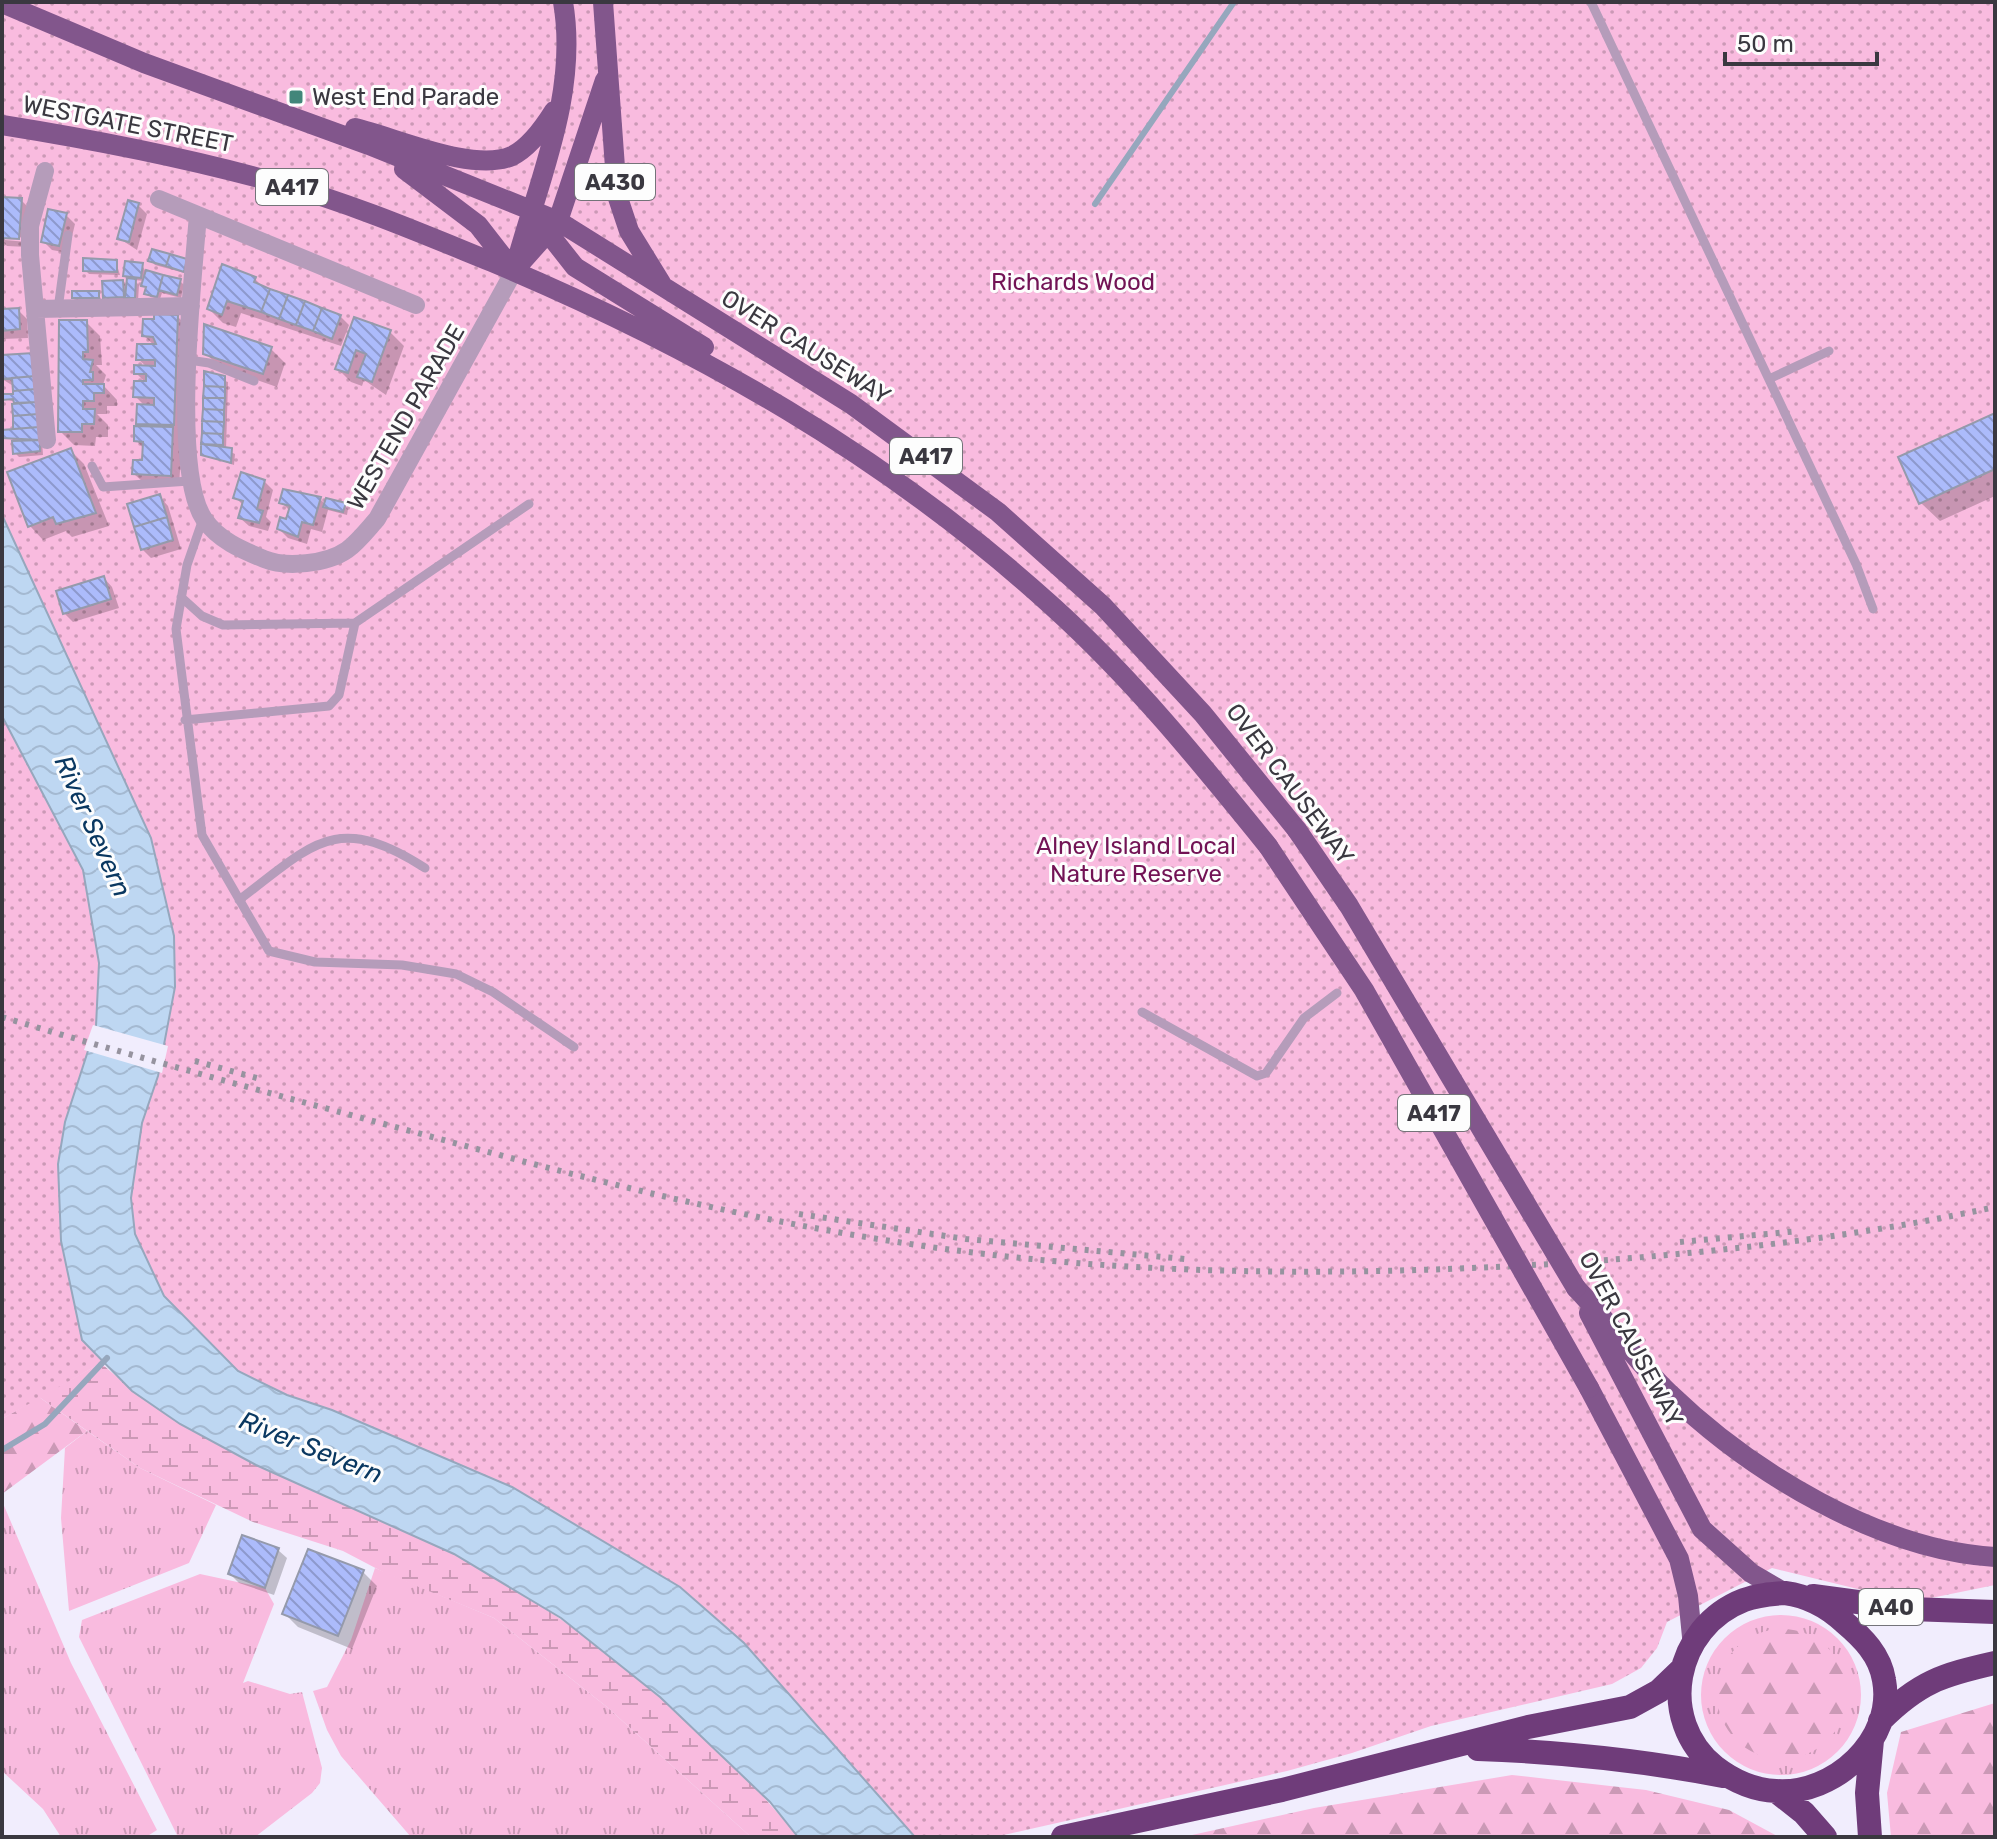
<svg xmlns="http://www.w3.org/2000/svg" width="1997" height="1839" font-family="Rubik,sans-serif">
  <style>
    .grass { fill: url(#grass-tufts) }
    .forest { fill: url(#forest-firs) }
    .wetland { fill: url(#wetland-marsh) }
    .park { fill: url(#park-dots) }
    .water { fill: url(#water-waves); stroke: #96a7bd; stroke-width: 2 }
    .pier { fill: #f1edfd }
    .shadow { fill: #0003 }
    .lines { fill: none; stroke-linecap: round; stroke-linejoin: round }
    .stream { stroke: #96a7bd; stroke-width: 6 }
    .building { fill: url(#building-back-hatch); stroke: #959aab; stroke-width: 2 }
    .lane { stroke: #b59cba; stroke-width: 9 }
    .street { stroke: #b59cba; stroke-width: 18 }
    .primary { stroke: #82568c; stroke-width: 20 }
    .highway { stroke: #6f3c7a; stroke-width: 24 }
    .rail { stroke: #96939f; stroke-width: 6; stroke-dasharray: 4 8; stroke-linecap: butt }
    .primary-bridge { stroke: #82568c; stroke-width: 20 }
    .poi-dot { fill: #42867a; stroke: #fdfdfd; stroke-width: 3 }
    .labels { text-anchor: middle; stroke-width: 6; stroke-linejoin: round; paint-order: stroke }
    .shield { fill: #fdfdfd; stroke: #747379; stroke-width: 2 }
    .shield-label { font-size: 22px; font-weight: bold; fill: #3a3840 }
    .poi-label { font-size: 24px; fill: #3a3840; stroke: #fdfdfd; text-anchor: start }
    .street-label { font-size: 24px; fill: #3a3840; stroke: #fdfdfd }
    .park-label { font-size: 24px; fill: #721355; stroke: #fdfdfd }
    .water-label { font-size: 26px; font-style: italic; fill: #0a3861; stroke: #fdfdfd }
  </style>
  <defs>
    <pattern id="grass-tufts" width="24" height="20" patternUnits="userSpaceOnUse" patternTransform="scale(2)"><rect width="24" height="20" fill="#f9bbdf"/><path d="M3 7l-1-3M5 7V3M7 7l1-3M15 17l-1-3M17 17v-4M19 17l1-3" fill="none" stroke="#cb99b6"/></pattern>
    <pattern id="forest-firs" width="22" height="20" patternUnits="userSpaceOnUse" patternTransform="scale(2)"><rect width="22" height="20" fill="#f9bbdf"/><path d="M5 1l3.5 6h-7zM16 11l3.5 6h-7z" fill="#cb99b6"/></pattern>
    <pattern id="wetland-marsh" width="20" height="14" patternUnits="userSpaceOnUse" patternTransform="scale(2)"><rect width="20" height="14" fill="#f9bbdf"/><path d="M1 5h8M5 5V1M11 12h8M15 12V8" fill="none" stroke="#cb99b6"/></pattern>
    <pattern id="park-dots" width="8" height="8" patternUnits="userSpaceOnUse" patternTransform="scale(2)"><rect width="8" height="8" fill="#f9bbdf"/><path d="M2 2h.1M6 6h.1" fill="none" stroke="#cb99b6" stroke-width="1.8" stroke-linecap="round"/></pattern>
    <pattern id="water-waves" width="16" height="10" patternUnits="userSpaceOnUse" patternTransform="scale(2)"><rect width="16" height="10" fill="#bed7f2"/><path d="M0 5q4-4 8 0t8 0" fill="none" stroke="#a4b9d1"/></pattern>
    <pattern id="building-back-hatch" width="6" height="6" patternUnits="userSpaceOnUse" patternTransform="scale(2)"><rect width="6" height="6" fill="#acbbfb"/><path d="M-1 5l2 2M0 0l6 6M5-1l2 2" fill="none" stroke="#8d99cd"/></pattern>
  </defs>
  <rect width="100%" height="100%" fill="#f1edfd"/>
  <path class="grass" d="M87,1431l53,37 76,37 -27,58 -120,48 -8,-93 4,-70z
    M2,1501l69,162 86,167 -11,7h-85l-18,-28 -41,-38z
    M375,1568l119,50 113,89 144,130h-340l-70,-81 -14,-26 -14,-39 14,-4 24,-47z
    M200,1574l65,14 9,16 -31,79 5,-2 42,13 12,-2 20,76 -2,15 -8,10 -57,44h-77l-99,-200 3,-17z
    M1701 1695a80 80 0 1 1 160 0a80 80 0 1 1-160 0Z"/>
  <path class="forest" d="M39,1397l48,34 -85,63v-75z
    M1717 1694a65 65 0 1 1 130 0a65 65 0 1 1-130 0Z
    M1995,1703v134h-104l-4,-44 14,-61z
    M1512,1775l134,15 83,20 50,27h-596l131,-29z"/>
  <path class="wetland" d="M101,1363c109,98 230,124 354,191 129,70 250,169 343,283h-47l-144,-130 -113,-89 -109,-45 -42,-22 -90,-29 -113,-54 -101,-71z"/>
  <path class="park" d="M2,2h1993v1583l-69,14 -60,-8 -94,-23 -105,54 -10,26 -16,20 -29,16 -181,42 -79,27 -65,18 -292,66h-80l-171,-194 -64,-56 -168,-100 -180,-77 -45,-15 -49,-24 -74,-75 -19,-35 -10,-27 -4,-36 11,-75 16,-47 17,-88 -1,-52 -23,-98 -149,-323z
    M2,632l122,255 8,450 -31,26 -99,56z"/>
  <path class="water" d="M2,515l149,323 23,98 1,51 -17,89 -16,47 -11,75 4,36 29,62 74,75 49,24 45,15 180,77 168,100 64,56 171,194h-117l-28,-35 -110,-105 -99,-79 -107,-64 -198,-89 -76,-41 -48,-33 -50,-51 -21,-99 -3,-77 7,-42 31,-96 3,-63 -16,-93 -81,-154z"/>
  <path class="pier" d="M93,1025l75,21 -6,27 -78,-23z"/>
  <path class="shadow" d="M2,199l19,1 9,9 -2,29 -23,-2v4l22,2v5l-20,-1 -5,-5z
    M138,205l9,9 -10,36 -17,-11z
    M66,215l9,9 -7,29 -16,-3 -9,-9z
    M151,261h35l2,13 -33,-9z
    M116,262l4,13 -31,-1 -4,-4z
    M142,265l4,7 34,9 4,4 -3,13 -19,-5 -2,6 -10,-2 -5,-16 -11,-1 5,5 -1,16 -11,-4v3l-18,1 -4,-4 18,-15 5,6 -3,-13z
    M255,279l10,10 75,27 9,9 -8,21 -100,-33 -5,14 -13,-4 -14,-14z
    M98,293l4,8h-24l-4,-4z
    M18,310l9,9 1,19 -26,1v-28z
    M177,316l14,14 -12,154 -36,-2 -9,-8 10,-12 1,-12 -9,-10 8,-12 -6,-5 8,-16 -11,-11 11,-13 -10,-10 11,-6 -9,-8 17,-13 -11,-10z
    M356,319l34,13 14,14 -18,49 -22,-15 -2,6 -11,-4 -14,-14z
    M86,322l14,14 2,29h-6l10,10 -3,10 14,15v6h-10v8h-10l11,11v12h-12l-1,9 -21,-1 -14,-14z
    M271,349l14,14 -8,24 -57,-20 -15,-14z
    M2,357l36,28 5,70 -24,2 -4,-4 1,-12 -12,-4 11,-6 1,-29 -12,-3 11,-4v-8l-13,-8z
    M206,374l22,8 -2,68 9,4 -1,11 -31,-11z
    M1995,415v81l-55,25 -19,-18z
    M70,450l14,14 25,62 -37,11 -6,-6 -23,9 -13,-14z
    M264,481l9,9 -7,27 5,5 -3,9 -19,-5 -9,-8 3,-13 -7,-7z
    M160,497l8,9 13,43 -30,9 -9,-9z
    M320,499l6,6h18l4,4 -1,6 -19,-5 -6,22 -11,-3 -4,15 -19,-6 -9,-9 9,-7 3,-10 -10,-10z
    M104,578l8,9 7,21 -46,14 -9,-9z
    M278,1550l9,8 -13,37 -35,-12 -9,-9z
    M363,1572l14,14 -25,63 -54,-22 -14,-14z"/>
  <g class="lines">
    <path class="stream" d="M1095,204l139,-202
      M2,1450l43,-26 62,-66"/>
  </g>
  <path class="building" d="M2,197l20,1 -3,41 -17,-1z
    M128,200l11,3 -10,39 -12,-3z
    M48,209l19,4 -8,33 -18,-4z
    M152,249l18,5 -4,12 -18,-5z
    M170,254l17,5 -3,13 -18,-6z
    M83,258l34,2v12l-34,-1z
    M125,261l18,2 -2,15 -18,-2z
    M222,264l34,13 -2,5 16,7 -9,23 -34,-11 -5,14 -15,-6z
    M146,270l17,5 -6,22 -13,-3 2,-7 -5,-1z
    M163,275l18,4 -4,16 -18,-5z
    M127,278l9,1 -1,19h-10z
    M123,280l1,17 -21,1 -1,-17z
    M270,289l18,6 -9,24 -18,-7z
    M72,291h27v7h-27z
    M288,295l17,6 -9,24 -17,-6z
    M305,301l17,7 -9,23 -17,-6z
    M19,308l1,21 -18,2v-22z
    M322,308l19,7 -9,24 -19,-8z
    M154,314l24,1 -4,110 -38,-1 1,-20 17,1v-7l-21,-1 1,-16h12v-7h-12v-9l21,1v-6h-19l1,-16h19l-3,-7 -11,-1 1,-17h11z
    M354,317l37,13 -19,52 -15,-5 9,-23 -10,-4 -8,23 -13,-4z
    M59,320h28l1,32h-5v7l10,1 -3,12h3v8h-10v4h21v9h-10v8h-11v8h12l-1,15h-12v8h-24z
    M204,324l68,23 -9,27 -60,-20z
    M33,353l2,23 -33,3v-24z
    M204,371l21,5v11l-21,-1z
    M35,376l1,13 -23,2 -1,-13z
    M204,386l21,1v11h-22z
    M36,389l1,13 -23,1 -1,-4 -11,1v-6h11v-3z
    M203,398h22l-1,12 -21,-1z
    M37,402l1,12 -25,2 -1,-12z
    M203,409l21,1v12l-22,-1z
    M1995,413v56l-76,35 -21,-47z
    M38,414l1,13 -26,2v-13z
    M202,421l22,1 -1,12 -21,-1z
    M134,426l39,1 -2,49 -39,-2 1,-14h9l1,-18 -9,-1z
    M39,427l1,13 -38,-2v-8z
    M202,433l21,1v11l-22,-1z
    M40,440v11l-27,3 -1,-13z
    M201,444l31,4 -1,15 -30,-8z
    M71,448l25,65 -40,11 -3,-7 -25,10 -21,-55z
    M241,472l24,8 -8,29 6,2 -4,12 -21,-5 5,-17 -10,-3z
    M283,489l38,8 -8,28 -11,-3 -4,15 -21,-8 3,-12 6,2 4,-13 -11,-3z
    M160,494l7,23 -33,10 -7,-23z
    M326,498l20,5 -3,9 -20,-5z
    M167,517l6,23 -32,10 -7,-23z
    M104,576l7,23 -48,15 -7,-23z
    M242,1535l37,13 -14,40 -37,-14z
    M308,1549l56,21 -26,66 -56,-22z"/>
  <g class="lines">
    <path class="lane" d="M1591,2l265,562 17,45
      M58,309l10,-74
      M189,360l20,3 45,18
      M1769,379l60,-28
      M92,466l11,21 86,-6
      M203,519l-16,46 -11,64 26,206 67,116 46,11 87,3 54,9 37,18 81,55
      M181,597l21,19 21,9 132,-2 174,-119
      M185,720l144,-14 10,-11 16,-72
      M239,900c74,-56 97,-89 186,-32
      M1142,1012l115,64 9,-3 38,-55 33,-25"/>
    <path class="street" d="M45,171l-15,55v29l17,185
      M159,199l257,106
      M198,215c-5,64 -27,255 6,304 14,21 38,31 60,40 22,9 63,5 83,-9 11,-8 21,-21 30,-31l137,-248
      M36,309l155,-3"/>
    <path class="primary" d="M603,2l14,193 12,36 32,52
      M2,3l142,60 225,82 189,76 293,183 147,108 105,94 100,108 94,116
      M2,125c94,15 187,33 279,59 72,20 142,50 211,78 205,86 395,194 560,344 81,73 148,156 216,240
      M355,128c42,10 118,45 157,28 18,-9 32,-29 42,-45
      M404,169l74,56 36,46
      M530,210l45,57 129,80
      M516,268l42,-47 47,-141
      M514,271c23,-87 65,-177 49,-269
      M1576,1288c32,33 59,72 93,105 82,79 210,157 326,164
      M1589,1313l113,216 49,44 34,20
      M1589,1388l90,171 9,37 5,51"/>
    <path class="highway" d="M1785,1593c22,3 43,14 59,29 19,16 36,33 40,58 11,60 -50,115 -108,111 -22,-1 -44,-11 -61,-24 -59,-47 -41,-140 29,-167 13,-5 27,-6 41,-7z
      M1813,1596l97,13 85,3
      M1880,1721c39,-39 62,-46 115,-58
      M1478,1749c84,3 163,11 245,27
      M1776,1791l28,22 21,24
      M1063,1837l219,-47 246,-63 102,-20 29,-16 24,-23
      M1870,1837l-3,-44 5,-53"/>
    <path class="rail" d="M2,1017c137,41 274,78 412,115 158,43 315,84 477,109 218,35 439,36 660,23 150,-10 297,-25 444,-57
      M195,1061l69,19
      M799,1214l167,25 219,20
      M1680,1242l119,-11"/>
    <path class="primary-bridge" d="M1297,830l52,76 227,382
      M1268,846l96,144 225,398"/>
  </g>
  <rect class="poi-dot" x="288" y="89" width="16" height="16" rx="4"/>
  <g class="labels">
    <g class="shield">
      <rect x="575" y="164" width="80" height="36" rx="6"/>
      <rect x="256" y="169" width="72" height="36" rx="6"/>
      <rect x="890" y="438" width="72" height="36" rx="6"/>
      <rect x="1398" y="1095" width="72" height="36" rx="6"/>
      <rect x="1859" y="1589" width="64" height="36" rx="6"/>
    </g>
    <g class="shield-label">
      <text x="615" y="190">A430</text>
      <text x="292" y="195">A417</text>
      <text x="926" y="464">A417</text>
      <text x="1434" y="1121">A417</text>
      <text x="1891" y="1615">A40</text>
    </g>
    <g class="poi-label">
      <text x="312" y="105">West End Parade</text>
    </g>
    <g class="street-label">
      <text transform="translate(128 124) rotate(11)" y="8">WESTGATE STREET</text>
      <text transform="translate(806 347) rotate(32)" y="8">OVER CAUSEWAY</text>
      <text transform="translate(406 417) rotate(-60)" y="8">WESTEND PARADE</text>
      <text transform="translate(1290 784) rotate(53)" y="8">OVER CAUSEWAY</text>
      <text transform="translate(1631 1339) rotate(62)" y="8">OVER CAUSEWAY</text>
    </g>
    <g class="park-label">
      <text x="1073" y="290">Richards Wood</text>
      <text x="1136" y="854">Alney Island Local<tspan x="1136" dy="28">Nature Reserve</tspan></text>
    </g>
    <g class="water-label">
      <text transform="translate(93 826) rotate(66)" y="9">River Severn</text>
      <text transform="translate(311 1447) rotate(22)" y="9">River Severn</text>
    </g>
  </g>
  <rect width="1997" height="1839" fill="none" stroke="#3a3840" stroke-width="8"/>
  <path d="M1725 52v12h152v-12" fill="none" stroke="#3a3840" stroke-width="4"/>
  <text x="1737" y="52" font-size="24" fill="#3a3840" stroke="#fdfdfd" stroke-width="6" paint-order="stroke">50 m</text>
</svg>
